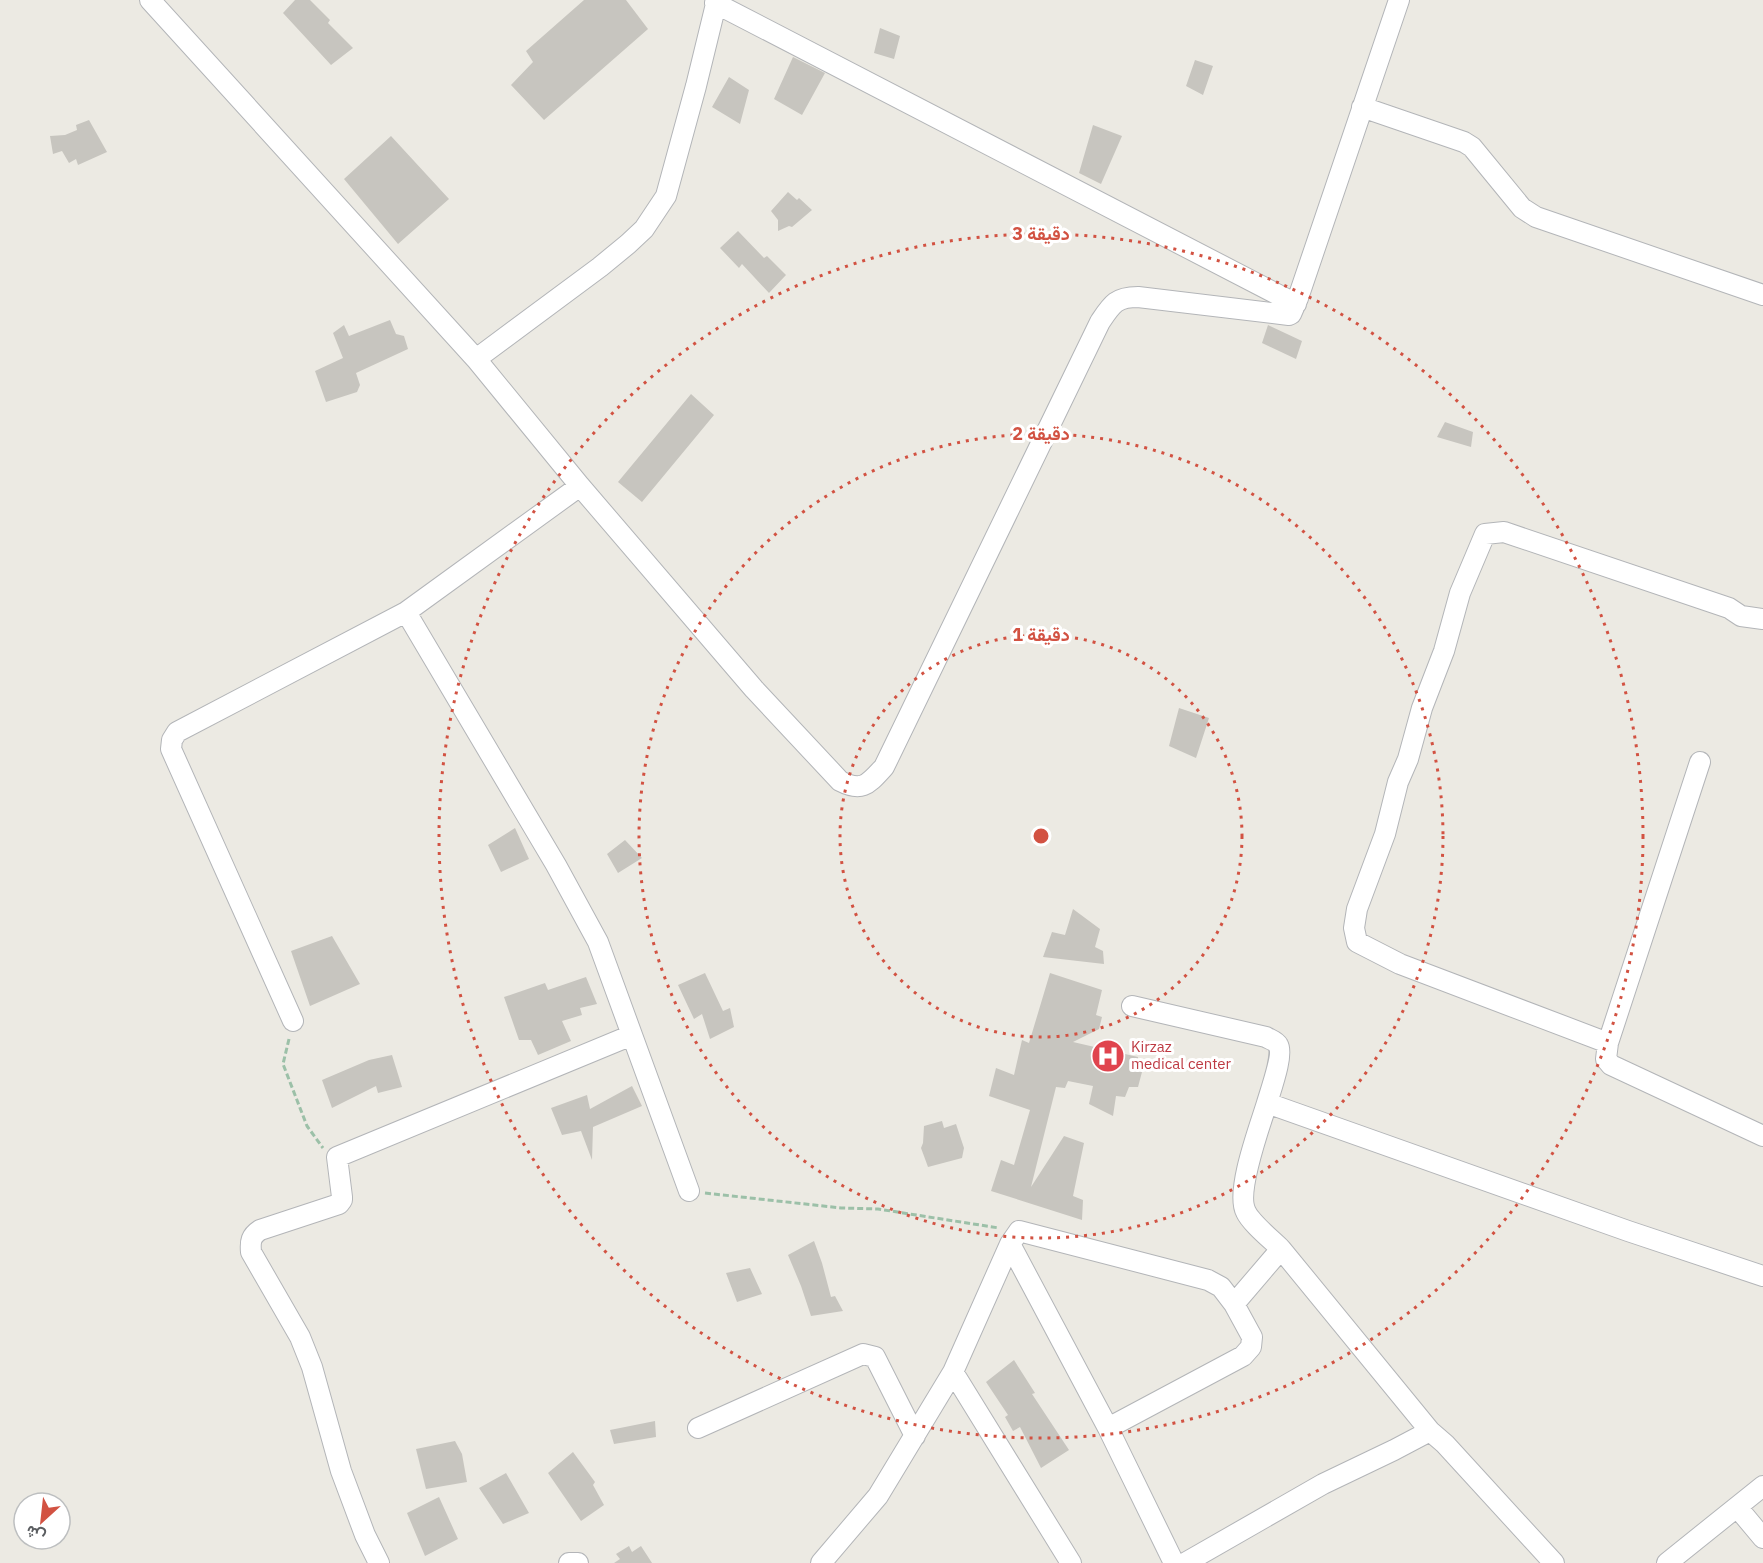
<svg xmlns="http://www.w3.org/2000/svg" width="1763" height="1563" font-family="'IBM Plex Sans',Vazirmatn,sans-serif">
  <style>
    .building { fill: #c7c5bf }
    .lines { fill: none; stroke-linecap: round; stroke-linejoin: round }
    .minor-casing { stroke: #b3b5b8; stroke-width: 22 }
    .path { stroke: #9cc0a8; stroke-width: 3; stroke-dasharray: 6 3; stroke-linecap: butt }
    .minor { stroke: #fff; stroke-width: 20 }
    .ring { fill: none; stroke: #d25242; stroke-width: 3; stroke-dasharray: 3 6 }
    .labels { text-anchor: middle; stroke-width: 6; stroke-linejoin: round; paint-order: stroke }
    .health-label { font-size: 15px; fill: #be3a42; stroke: #fff; text-anchor: start }
    .centre { fill: #d25242; stroke: #fff; stroke-width: 3 }
    .ring-label { font-size: 18px; text-anchor: middle; font-weight: bold; fill: #d25242; stroke: #fff; stroke-width: 6; stroke-linejoin: round; paint-order: stroke }
  </style>
  <rect width="100%" height="100%" fill="#eceae3"/>
  <path class="building" d="M295,0h15l20,20 -2,3 25,25 -22,17 -48,-52z
    M584,0h42l22,29 -104,91 -33,-35 22,-23 -7,-11z
    M880,28l20,8 -6,23 -20,-6z
    M793,57l32,16 -23,42 -28,-16z
    M1195,60l18,6 -10,29 -17,-9z
    M729,77l20,13 -9,34 -28,-17z
    M89,120l18,32 -29,13 -2,-6 -7,4 -7,-12 -9,3 -3,-18 15,-1 12,-5 -1,-5z
    M1093,125l29,11 -21,48 -22,-11z
    M391,136l58,63 -51,45 -54,-65z
    M788,192l9,8 2,-2 13,12 -20,17 -3,-1 -11,5v-11l-7,-9z
    M738,231l26,27 3,-2 19,19 -17,18 -27,-29 -3,4 -19,-20z
    M390,320l6,14 8,2 4,13 -52,24 4,12 -3,7 -31,10 -11,-31 28,-13 -10,-25 11,-8 5,11z
    M1268,325l34,16 -6,18 -34,-16z
    M691,394l23,21 -72,87 -24,-20z
    M1445,422l28,10 -2,15 -34,-10z
    M1179,708l30,10 -13,40 -27,-12z
    M515,828l14,31 -28,13 -13,-27z
    M625,840l17,18 -24,15 -11,-19z
    M1073,909l27,20 -5,18 8,4 1,13 -61,-7 9,-25 13,3z
    M332,936l28,48 -50,22 -19,-55z
    M705,973l18,38 7,-3 4,19 -24,12 -8,-25 -8,5 -16,-34z
    M1050,973l52,17 -6,25 6,2 -3,12 -26,13 65,15 -1,11 5,4 -4,15h-9l-4,10 -9,-1 -3,20 -24,-12 4,-18 -25,-5 -3,7 -9,-1 -25,100 33,-51 20,7 -11,53 10,4 -1,20 -91,-29 10,-31 13,5 16,-55 -41,-14 7,-28 18,7 8,-35 7,3z
    M586,977l11,27 -17,4 2,7 -20,6 9,20 -33,14 -7,-15h-12l-15,-43 41,-14 3,7z
    M392,1055l10,32 -24,6 -2,-7 -44,22 -10,-28 47,-20z
    M632,1086l10,20 -49,21 -1,33 -11,-29 -19,4 -11,-27 36,-13 3,14z
    M942,1121l2,7 12,-4 8,24 -2,10 -34,9 -7,-19 2,-5 1,-17z
    M814,1241l8,22 9,34 4,-1 8,15 -32,5 -10,-30 -13,-31z
    M750,1268l12,26 -25,8 -11,-29z
    M1014,1360l21,33 -3,1 37,56 -28,18 -21,-41 -7,4 -8,-14 3,-2 -22,-33z
    M655,1421l1,16 -42,7 -4,-14z
    M455,1441l7,13 5,28 -41,7 -10,-40z
    M573,1452l22,30 -2,3 11,20 -23,16 -33,-48z
    M506,1473l23,40 -26,11 -24,-36z
    M439,1497l19,42 -33,17 -18,-43z
    M629,1546l3,6 9,-6 11,17h-38l6,-4 -4,-5z"/>
  <g class="lines">
    <g class="minor-casing">
      <path id="minor" d="M150,0l326,359 104,127 174,203 86,92c23,12 29,2 44,-14l216,-445c12,-18 16,-25 38,-25l151,18 2,-1 7,-16 101,-298
        M715,3l581,301
        M1362,107l102,35 8,5 50,61 14,9 227,78
        M476,359l124,-92 28,-23 16,-15 22,-33 30,-110 21,-86
        M406,612l150,253 42,77 91,249
        M1700,762l-92,281 -2,16 5,6 152,71
        M1132,1006l134,31c3,2 10,4 12,8 6,9 -8,47 -11,58l361,128 135,45
        M293,1021l-122,-272 1,-9 5,-8 229,-120 174,-126
        M1608,1043l-208,-79 -43,-22 -3,-14 3,-19 28,-75 13,-52 10,-23 14,-51 22,-57 16,-58 25,-59 19,-2 225,76 12,8 22,3
        M1267,1103c-7,23 -32,89 -21,109 5,11 26,28 35,37
        M1010,1244l98,184 66,135
        M1234,1304l47,-55 149,182 15,13 109,119
        M953,1372l118,191
        M698,1428l165,-74 12,3 40,79
        M1737,1507l26,31
        M379,1563l-14,-28 -24,-64 -29,-104 -12,-30 -49,-85c-1,-11 0,-16 9,-22l79,-26 3,-4v-3l-5,-40 295,-122
        M569,1563h9
        M821,1563l57,-67 75,-124 57,-128 9,-13 189,49 13,7 13,17 18,33 -1,10 -8,9 -135,72
        M1185,1563l138,-79 71,-34 36,-19
        M1667,1563l96,-77"/>
    </g>
    <path class="path" d="M289,1039l-6,25 24,62 16,22
      M705,1193l136,15 37,1 121,19"/>
    <use href="#minor" class="minor"/>
  </g>
  <g class="ring">
    <circle cx="1041" cy="836" r="201"/>
    <circle cx="1041" cy="836" r="402"/>
    <circle cx="1041" cy="836" r="602"/>
  </g>
  <defs>
    <g id="hospital-disc" transform="scale(1.725)"><circle r="9.5" fill="#e0444e" stroke="#fff"/><path d="M-5-5h3v3.5h4V-5h3V5h-3V1.5h-4V5h-3Z" fill="#fff"/></g>
  </defs>
  <g fill-rule="evenodd">
    <use href="#hospital-disc" x="1108" y="1056"/>
  </g>
  <g class="labels">
    <g class="health-label">
      <text x="1131" y="1052">Kirzaz<tspan x="1131" dy="17">medical center</tspan></text>
    </g>
  </g>
  <circle cx="1041" cy="836" r="9" class="centre"/>
  <g class="ring-label">
    <text x="1041" y="240">3 دقيقة</text>
    <text x="1041" y="440">2 دقيقة</text>
    <text x="1041" y="641">1 دقيقة</text>
  </g>
  <g transform="translate(42 1521) rotate(207)"><circle r="28" fill="#ffffff" stroke="#bdbfc0" stroke-width="1.5"/>
  <path d="M0-4.5L10 22L0 15L-10 22Z" fill="#d25242"/>
  <text y="-9" font-size="16" font-weight="bold" text-anchor="middle" fill="#5b5e61">ش</text>
  </g>
</svg>
